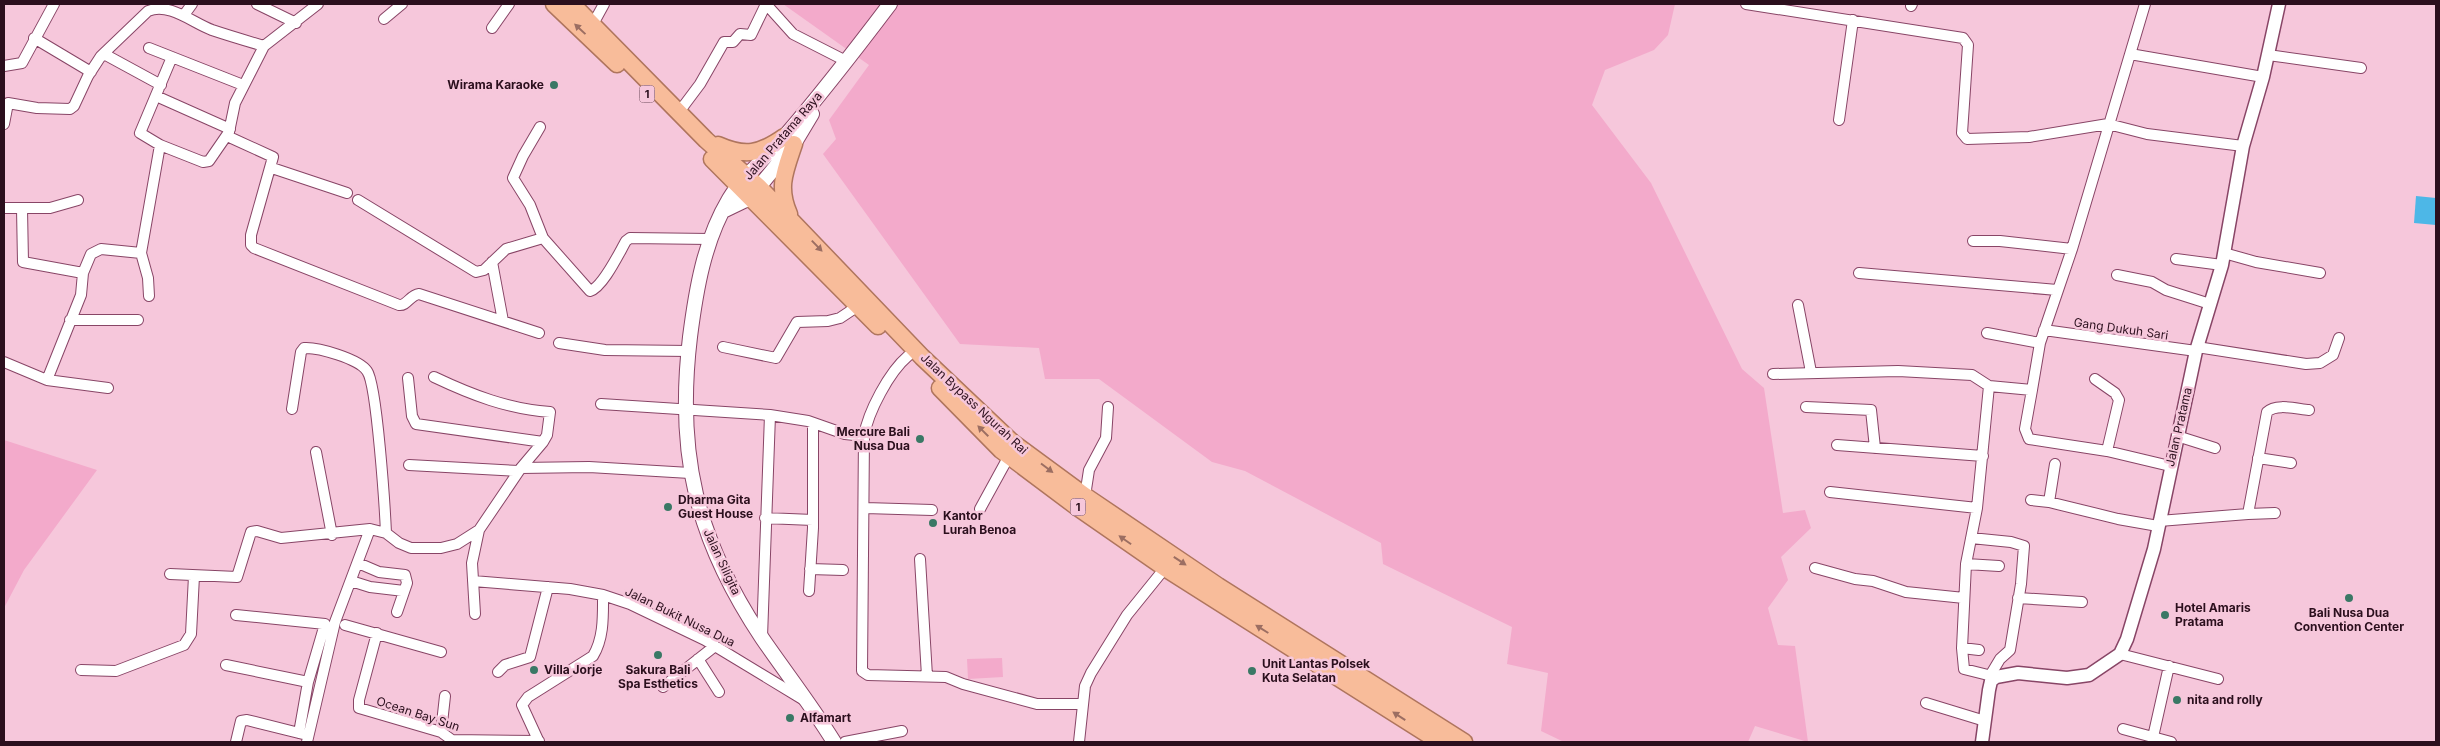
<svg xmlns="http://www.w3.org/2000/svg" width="2440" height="746" font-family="Inter,sans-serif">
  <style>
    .green { fill: #f3aacb }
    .water { fill: #4db7e7 }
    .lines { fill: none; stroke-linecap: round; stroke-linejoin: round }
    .minor-casing { stroke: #884566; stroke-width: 12 }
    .tertiary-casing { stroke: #884566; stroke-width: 15 }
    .secondary-casing { stroke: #884566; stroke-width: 16 }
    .trunk-casing { stroke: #af755e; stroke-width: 19 }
    .minor { stroke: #fff; stroke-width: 10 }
    .tertiary { stroke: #fff; stroke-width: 12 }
    .secondary { stroke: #fff; stroke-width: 14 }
    .trunk { stroke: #f8bc9a; stroke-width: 16 }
    .oneway { fill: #9c6e62 }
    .poi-dot { fill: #3a7865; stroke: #f6c7db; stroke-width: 2 }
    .labels { text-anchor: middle; stroke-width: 5; stroke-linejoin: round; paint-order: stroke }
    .shield { fill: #f6c7db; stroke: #684656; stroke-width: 1 }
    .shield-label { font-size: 11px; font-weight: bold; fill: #2b0f1d }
    .poi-label { font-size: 12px; font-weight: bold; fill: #2b0f1d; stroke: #f6c7db; text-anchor: start }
    .street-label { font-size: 12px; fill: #2b0f1d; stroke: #f6c7db }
  </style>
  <rect width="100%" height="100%" fill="#f6c7db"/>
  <path class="green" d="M783,4h892l-7,31 -14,15 -49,20 -13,35 59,78 91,186 22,19 19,125 22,-3 6,18 -30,29 7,23 -20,28 10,37 17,1 13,96 -53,-16 -7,16h-184l-23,-11 7,-58 -41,-9 5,-37 -129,-63 -2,-21 -136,-72 -33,-9 -113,-83h-54l-6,-31 -79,-4 -137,-190 13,-15 -7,-19 40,-55z
    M4,440l93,30 -73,100 -20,38z
    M1002,658l1,19 -35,2 -1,-20z"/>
  <path class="water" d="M2416,196l20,2v27l-22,-2z"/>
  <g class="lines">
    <g class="minor-casing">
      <path id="minor" d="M257,4l39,19
        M766,4l27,30 53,27
        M1746,4l217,34 5,7 -6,88 5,6 62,-2 79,-13 39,10 96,12
        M1911,6l1,-2
        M184,15l8,-11
        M384,19l18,-15
        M593,24l11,-20
        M492,28l17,-24
        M34,38l57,34
        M149,48l94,37
        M104,54l57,31
        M2130,54l133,23
        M2268,55l93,13
        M172,57l-32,76 20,12 43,17 6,-1 20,-29 6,-29 29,-57 54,-42
        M4,66l18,-3 32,-59
        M156,96l74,33
        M679,112l21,-28 24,-42h9l7,-8 11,1 15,-31
        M1839,120l14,-100
        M4,124l4,-21 29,5 33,1 4,-3 14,-30 13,-20 47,-45c21,-9 45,12 64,19 18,6 35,11 52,16
        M540,127l-17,29 -10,22 17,27 13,33 47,53c13,-4 29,-38 36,-50l4,-3 80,1
        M227,136l46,21 -22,78v10l3,3 145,57c8,1 11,-10 20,-11l120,39
        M272,168l75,25
        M358,200l118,72 8,-2 22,-21 37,-11
        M4,208h46l28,-8
        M22,209l1,53 60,11
        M1973,241h27l72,8
        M141,253l7,25 1,18
        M2224,253l32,9 64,11
        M2176,259l46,6
        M492,262l11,59
        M1859,273l198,17
        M2117,275l35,7 14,8 44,14
        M1798,305l13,67
        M70,320h68
        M2044,330l152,21
        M1987,333l53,10
        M559,343l46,7 84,1
        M723,347l53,11 21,-36 31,-1 12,-3 18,-12
        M2197,347l109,17 14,-1 13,-8 6,-17
        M908,356c-19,16 -40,56 -44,80l-2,235 6,4 78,2 17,7 74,20h45
        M4,362l43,18 34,-85 2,-22 8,-19 10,-5 40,4 19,-108
        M1773,374l125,-3 74,4 17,11 43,4 8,-47 32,-94 73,-245
        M408,378l4,38 4,8 127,18
        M2095,379l20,14 4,7 -12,51
        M47,380l61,8
        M1989,386l-12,122 -11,56 -4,84 2,21 32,8
        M2032,390l-7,39 4,10 78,12 63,15
        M601,404l169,11 38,6 37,13 19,2
        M1806,407l65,3 4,38
        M292,409l9,-57 3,-4c14,-1 55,11 63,23 10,13 18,139 19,162
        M2177,436l38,12
        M1837,445l146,11
        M316,452l16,83
        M2258,458l33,5
        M2055,464l-6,38 69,17 40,7
        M409,465l110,6
        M521,468l68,-1 101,6
        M1830,492l147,16
        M1085,496l4,-26 17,-32 2,-31
        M2031,500l18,2
        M865,508l67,2
        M980,509l29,-53
        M2248,514l27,-1
        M765,518l48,2
        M2159,521l89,-7 19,-102c9,-9 30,-3 42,-2
        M1971,538l40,4 13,4 -3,38 -11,66 -10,9 -9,15
        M920,559l7,117
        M358,563l21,9 26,3 2,8 -10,29
        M1966,564l33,2
        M1815,568l40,11 18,2 33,11 58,6
        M810,569l33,1
        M170,574l67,3 14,-45 6,-1 24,7 89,-9 16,4 13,10 12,5h30l16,-4 22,-14 42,-62 22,-26 4,-7 3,-23c-42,-3 -78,-17 -116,-35
        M351,581l19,6 34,4
        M473,581l97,8 33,6 27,9 75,36 99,60
        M809,591l4,-63v-105
        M2018,598l64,4
        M475,614l-3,-51 7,-33
        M236,615l89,9 -17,58 -9,51
        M345,625l96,27
        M377,633l-18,67v8l82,24 11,8 87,1
        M762,637l8,-222
        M1962,648l17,2
        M2120,654l98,25
        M698,659l21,33
        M226,665l82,17
        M81,670l35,1 68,-26 7,-11 3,-58
        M498,672l7,-7 25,-8 18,-70
        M663,687l52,-41
        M1926,703l59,18
        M2123,729l48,13
        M441,732l4,-36
        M2153,737l16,-71
        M236,742l5,-21 6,-1 56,14
        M307,742l28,-120 35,-93
        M539,742l-17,-37 6,-8 65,-41c11,-18 10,-40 10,-61
        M845,742l57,-11
        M1079,742l6,-56 6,-13 36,-58 38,-47"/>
    </g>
    <g class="tertiary-casing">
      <path id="tertiary" d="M1982,742l7,-52 2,-9 5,-4 22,-4 49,5 22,-3 31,-21 7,-15 27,-90 42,-198 26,-86 21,-119 20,-69 16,-73"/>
    </g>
    <g class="secondary-casing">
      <path id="secondary" d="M723,211l27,-13 44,-54 18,-30
        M834,742c-22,-36 -48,-69 -72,-104 -66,-99 -86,-184 -72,-301 6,-47 14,-96 39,-138 14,-23 38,-42 56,-63 37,-43 71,-87 105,-132"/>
    </g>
    <g class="trunk-casing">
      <path id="trunk" d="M554,4l63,60
        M572,4l134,136 53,47 163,170 91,86 72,53 133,90 246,156
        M718,145c27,12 42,9 66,-8
        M712,159l166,167
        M789,214c-12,-27 -4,-43 5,-70
        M940,388l61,62 76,57 88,61 275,174"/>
    </g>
    <use href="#minor" class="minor"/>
    <use href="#tertiary" class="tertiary"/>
    <use href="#secondary" class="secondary"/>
    <use href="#trunk" class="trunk"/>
  </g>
  <defs><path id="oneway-solid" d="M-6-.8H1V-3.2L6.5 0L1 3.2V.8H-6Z" transform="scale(1.25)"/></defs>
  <g class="oneway">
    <use href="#oneway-solid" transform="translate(580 29) rotate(-137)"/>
    <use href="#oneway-solid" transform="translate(817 246) rotate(46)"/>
    <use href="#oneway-solid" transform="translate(983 431) rotate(-135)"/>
    <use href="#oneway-solid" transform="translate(1047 468) rotate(37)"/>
    <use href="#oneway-solid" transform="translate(1125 540) rotate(-145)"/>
    <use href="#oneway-solid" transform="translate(1180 561) rotate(34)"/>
    <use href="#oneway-solid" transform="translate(1262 629) rotate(-148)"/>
    <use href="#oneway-solid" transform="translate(1399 716) rotate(-147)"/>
  </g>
  <g class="poi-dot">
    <circle cx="554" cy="85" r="5"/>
    <circle cx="920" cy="439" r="5"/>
    <circle cx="668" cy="507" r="5"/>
    <circle cx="933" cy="523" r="5"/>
    <circle cx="2349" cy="598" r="5"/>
    <circle cx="2165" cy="615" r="5"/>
    <circle cx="658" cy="655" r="5"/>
    <circle cx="534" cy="670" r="5"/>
    <circle cx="1252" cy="671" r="5"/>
    <circle cx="2177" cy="700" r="5"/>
    <circle cx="790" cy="718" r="5"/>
  </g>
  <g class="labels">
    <g class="shield">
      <rect x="639.5" y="85.5" width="15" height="17" rx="4"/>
      <rect x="1070.5" y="498.5" width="15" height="17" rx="4"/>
    </g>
    <g class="shield-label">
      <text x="647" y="98">1</text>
      <text x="1078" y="511">1</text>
    </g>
    <g class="poi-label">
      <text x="544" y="89" text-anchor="end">Wirama Karaoke</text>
      <text x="910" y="436" text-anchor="end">Mercure Bali<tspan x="910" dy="14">Nusa Dua</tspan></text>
      <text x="678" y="504">Dharma Gita<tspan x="678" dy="14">Guest House</tspan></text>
      <text x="943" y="520">Kantor<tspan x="943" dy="14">Lurah Benoa</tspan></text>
      <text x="2175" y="612">Hotel Amaris<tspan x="2175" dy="14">Pratama</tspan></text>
      <text x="2349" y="617" text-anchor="middle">Bali Nusa Dua<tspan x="2349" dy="14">Convention Center</tspan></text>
      <text x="1262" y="668">Unit Lantas Polsek<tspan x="1262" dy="14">Kuta Selatan</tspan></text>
      <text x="544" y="674">Villa Jorje</text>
      <text x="658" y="674" text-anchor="middle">Sakura Bali<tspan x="658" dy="14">Spa Esthetics</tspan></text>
      <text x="2187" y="704">nita and rolly</text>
      <text x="800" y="722">Alfamart</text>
    </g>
    <g class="street-label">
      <text transform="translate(783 136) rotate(-49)" y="4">Jalan Pratama Raya</text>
      <text transform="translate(2121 329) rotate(8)" y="4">Gang Dukuh Sari</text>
      <text transform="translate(974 404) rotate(43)" y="4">Jalan Bypass Ngurah Rai</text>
      <text transform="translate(2179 427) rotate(-77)" y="4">Jalan Pratama</text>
      <text transform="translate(722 562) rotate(65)" y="4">Jalan Siligita</text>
      <text transform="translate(680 617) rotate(26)" y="4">Jalan Bukit Nusa Dua</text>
      <text transform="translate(418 714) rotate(18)" y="4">Ocean Bay Sun</text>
    </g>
  </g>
  <rect width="2440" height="746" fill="none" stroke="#2b0f1d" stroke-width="10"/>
</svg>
